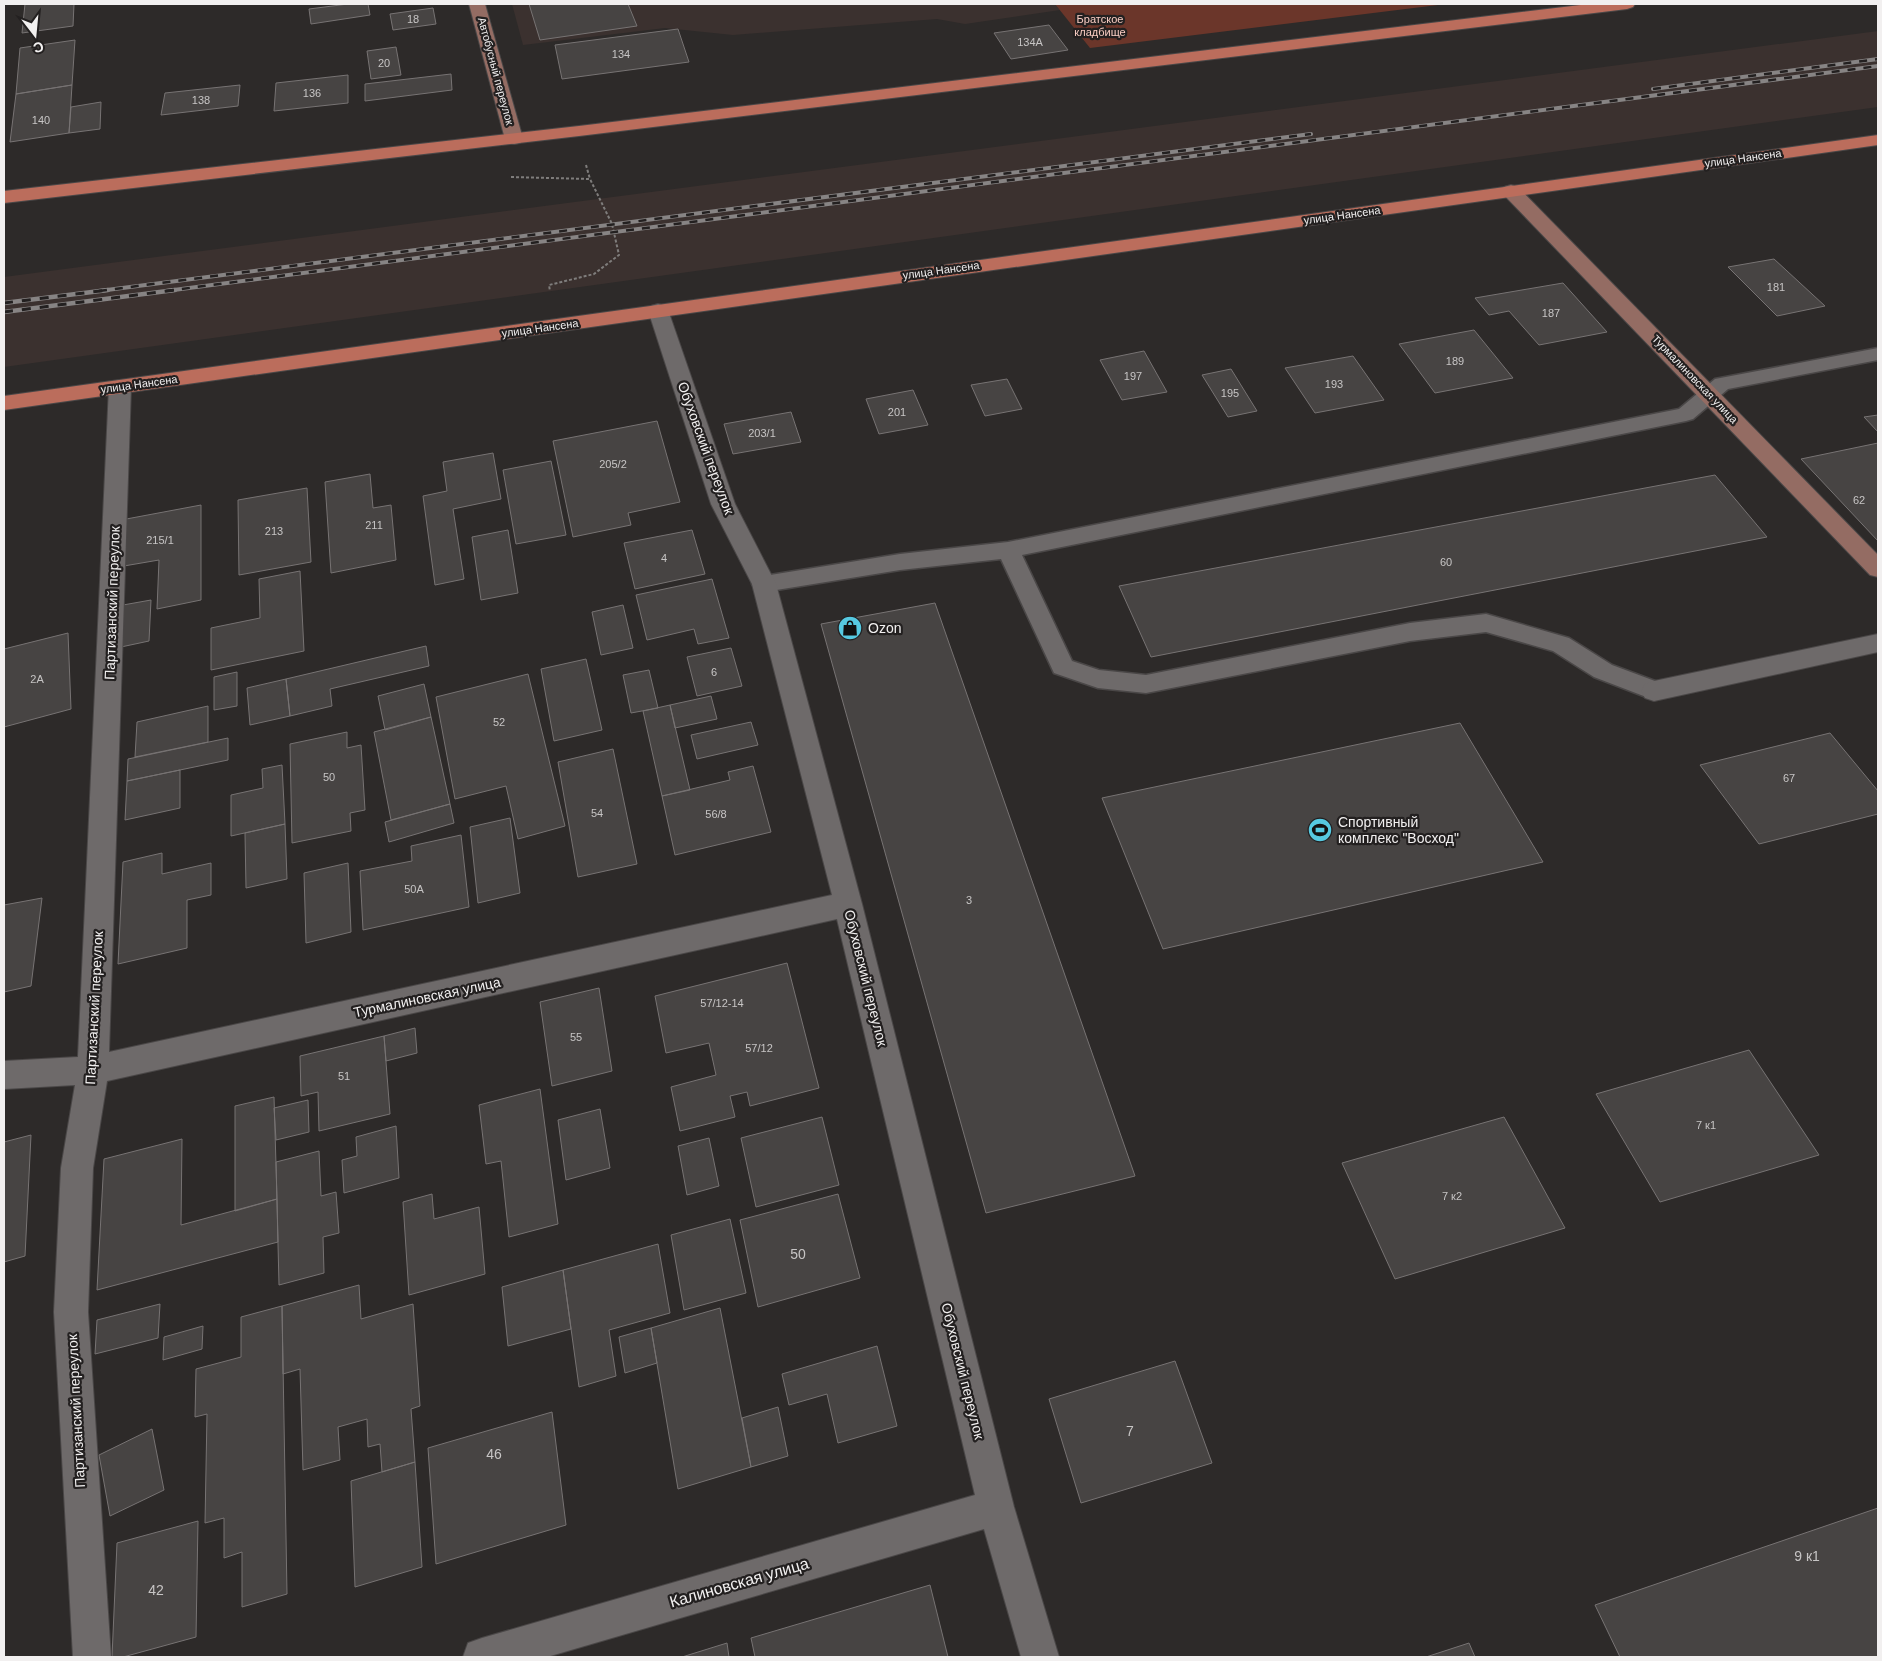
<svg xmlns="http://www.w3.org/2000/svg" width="1882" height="1661" font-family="Arial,sans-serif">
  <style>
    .built { fill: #3b312f }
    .green { fill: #6b362a }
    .building { fill: #474443; stroke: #777373 }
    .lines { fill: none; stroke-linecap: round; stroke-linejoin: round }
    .lane-casing { stroke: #4a4747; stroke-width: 3 }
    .street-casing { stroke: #4a4747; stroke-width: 2 }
    .secondary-casing { stroke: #4a4747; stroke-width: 2 }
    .primary-casing { stroke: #4a4747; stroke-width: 2 }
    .path { stroke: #7f7d7c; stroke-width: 2; stroke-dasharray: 3 2; stroke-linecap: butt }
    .lane { fill: #6e6a6a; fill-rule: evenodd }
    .street { fill: #6e6a6a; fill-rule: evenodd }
    .secondary { fill: #946c63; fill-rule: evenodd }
    .primary { fill: #bb6d5c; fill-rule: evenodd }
    .rail-far1-casing { stroke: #878484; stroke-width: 4 }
    .rail-casing { stroke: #878484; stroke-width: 4.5 }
    .rail-far1 { stroke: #232020; stroke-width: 2.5; stroke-dasharray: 8; stroke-linecap: butt }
    .rail { stroke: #232020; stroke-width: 3; stroke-dasharray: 9; stroke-linecap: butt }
    .labels { text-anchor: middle; stroke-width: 4.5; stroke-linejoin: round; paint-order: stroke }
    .number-label { font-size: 11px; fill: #c7c5c5 }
    .far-park-label { font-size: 11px; fill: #f8ccc2; stroke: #232020 }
    .far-street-label { font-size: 11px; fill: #f2f0f0; stroke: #232020 }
    .street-label { font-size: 14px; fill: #f2f0f0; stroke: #232020 }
    .poi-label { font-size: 14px; fill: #f2f0f0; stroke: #232020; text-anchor: start }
    .near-number-label { font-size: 14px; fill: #c7c5c5 }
    .near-street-label { font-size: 16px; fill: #f2f0f0; stroke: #232020 }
  </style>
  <rect width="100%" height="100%" fill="#2d2a29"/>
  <path class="built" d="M512,4h543l5,6 -95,14 -28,-5 -204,16 -68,-7 -142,17z
    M1878,31v76l-1874,260v-90z"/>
  <path class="green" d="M1055,4h391l-356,44z"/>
  <path class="building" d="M25,4h49l-1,22 -51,7z
    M348,4h20l2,11 -59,9 -2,-15z
    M529,4h99l9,22 -97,14z
    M433,8l3,16 -43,6 -3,-16z
    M1049,25l19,25 -57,9 -17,-26z
    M678,29l11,33 -127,17 -7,-34z
    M75,40l-3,45 -56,9 4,-46z
    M396,47l5,28 -30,4 -4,-28z
    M451,74l1,16 -87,11v-17z
    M348,75v28l-74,8 2,-28z
    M72,85l-3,48 -59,9 6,-48z
    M240,85l-2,21 -77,9 4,-22z
    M101,102l-1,27 -31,4 2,-26z
    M1774,259l51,47 -48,10 -49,-49z
    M1563,283l44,49 -68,13 -30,-34 -20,4 -14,-17z
    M1474,330l39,48 -78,15 -36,-49z
    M1144,351l23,41 -45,8 -22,-40z
    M1353,356l31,44 -69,13 -30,-45z
    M1231,369l26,42 -29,6 -26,-42z
    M1007,379l15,30 -37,7 -14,-31z
    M913,390l15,35 -49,9 -13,-35z
    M791,412l10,30 -68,12 -9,-30z
    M1878,415v17l-14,-15z
    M657,421l23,81 -52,11 3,12 -58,12 -20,-96z
    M1878,443v98l-77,-82z
    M493,453l8,46 -48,10 11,70 -29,6 -12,-89 24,-5 -4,-29z
    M551,461l15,74 -50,9 -13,-74z
    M370,474l3,34 18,-3 5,55 -65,13 -6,-91z
    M1715,475l52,62 -616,120 -32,-71z
    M307,488l4,74 -72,13 -1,-75z
    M201,505v95l-44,9 2,-49 -41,7 3,-47z
    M508,530l10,63 -37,7 -9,-63z
    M692,530l13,44 -70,15 -11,-46z
    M300,571l4,80 -93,19v-42l49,-10 -1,-39z
    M712,579l17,59 -31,6 -4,-15 -47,11 -11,-45z
    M151,600l-2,41 -28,6 2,-42z
    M935,603l200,573 -149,37 -165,-589z
    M623,605l10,43 -32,7 -9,-43z
    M68,633l3,76 -67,18v-78z
    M426,646l3,20 -99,23 2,17 -42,10 -4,-37z
    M731,648l11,38 -45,10 -10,-39z
    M586,659l16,71 -48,11 -13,-72z
    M649,670l9,38 -27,5 -8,-38z
    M237,672v34l-23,4v-33z
    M528,674l37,152 -47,13 -12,-53 -51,13 -19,-102z
    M286,679l4,37 -40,9 -3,-37z
    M424,684l7,33 -46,13 -7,-34z
    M711,696l6,23 -42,9 -5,-23z
    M670,705l20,85 -28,6 -19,-85z
    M208,706v36l-73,15 2,-35z
    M431,717l19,87 -59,16 -17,-88z
    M751,722l7,23 -61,14 -6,-24z
    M1460,723l83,139 -380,87 -61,-151z
    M347,732v16l14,-3 4,65 -15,3 1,18 -59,12 -2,-99z
    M1830,733l48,58v23l-119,30 -59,-79z
    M228,738v22l-101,21 1,-22z
    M613,749l24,115 -59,13 -20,-115z
    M282,765l3,59 -54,12v-41l32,-7 -1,-19z
    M753,766l18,66 -96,23 -13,-59 68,-16 -2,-8z
    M180,770v38l-55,12 2,-39z
    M450,804l4,19 -65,19 -4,-20z
    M510,818l10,75 -42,10 -8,-76z
    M285,824l2,55 -41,9 -1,-55z
    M461,835l8,72 -106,23 -3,-59 52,-10 -1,-15z
    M162,853v21l49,-11v32l-24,5v48l-69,16 5,-102z
    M348,863l3,69 -45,11 -2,-70z
    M42,898l-11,88 -27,6v-87z
    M787,963l32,125 -69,18 -3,-14 -17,4 5,21 -55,14 -9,-44 45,-12 -7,-32 -43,10 -11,-57z
    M599,988l13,83 -60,15 -12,-84z
    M415,1028l2,25 -31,8 -2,-25z
    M384,1036l6,78 -71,17 -1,-39 -17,4 -1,-40z
    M1749,1050l70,105 -159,47 -64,-108z
    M540,1089l18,135 -49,13 -8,-76 -15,3 -7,-59z
    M274,1097l3,102 -42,12v-105z
    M308,1100l1,32 -33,8 -2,-32z
    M600,1109l10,59 -44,12 -8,-60z
    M822,1117l17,68 -83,22 -15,-69z
    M1504,1117l61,111 -170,51 -53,-116z
    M396,1126l3,52 -55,15 -2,-33 15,-4 -1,-19z
    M31,1135l-6,121 -21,6v-120z
    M709,1138l10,48 -32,9 -9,-49z
    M182,1139l-1,86 96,-26 1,43 -181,48 7,-131z
    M319,1151l2,45 15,-4 3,41 -16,4 1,36 -45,12 -3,-123z
    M432,1194l2,25 45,-12 6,67 -76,21 -6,-93z
    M838,1194l22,84 -102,29 -18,-87z
    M730,1219l16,74 -62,17 -13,-75z
    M658,1244l12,69 -61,17 7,46 -37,11 -16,-117z
    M563,1270l8,59 -63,17 -6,-59z
    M359,1285l2,34 52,-15 7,102 -9,3 4,53 -33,10 -2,-28 -12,3 -1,-28 -29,8 2,33 -37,10 -3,-101 -17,5 -1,-68z
    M160,1304l-2,34 -63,16 2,-34z
    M282,1306l5,288 -45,13v-55l-18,6v-40l-19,5 2,-109 -12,3 1,-48 45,-12v-40z
    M720,1308l31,159 -73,22 -27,-161z
    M203,1326l-1,23 -39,11 1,-23z
    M651,1328l6,35 -32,10 -6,-36z
    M877,1346l20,80 -59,17 -11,-49 -38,11 -7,-31z
    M1175,1361l37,102 -131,40 -32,-104z
    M778,1407l10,49 -37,11 -9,-49z
    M552,1412l14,113 -130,39 -8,-116z
    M152,1429l12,61 -54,26 -11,-61z
    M415,1462l7,105 -67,20 -4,-106z
    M1878,1508v149h-258l-25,-52z
    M198,1521l-2,116 -73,20h-11l5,-114z
    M930,1585l18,72h-193l-4,-19z
    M727,1643l2,14h-47z
    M1469,1643l6,14h-49z"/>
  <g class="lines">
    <g class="lane-casing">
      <path id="lane" d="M1878,348v12l-150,29 -35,30 -7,2 -664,134 50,106 27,9 47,5 264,-52 76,-9 83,24 43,27 51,19 3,7 -3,7 -9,2 -60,-23 -41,-26 -67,-19 -76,9 -264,52 -48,-5 -44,-15 -53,-114 -101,11 -136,22 -8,-2 -4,-6 4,-6 8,-2 136,-22 108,-12 671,-133 36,-30z"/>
    </g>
    <g class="street-casing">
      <path id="street" d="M658,304l7,2 3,4 67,194 41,80 86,320 152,603 45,150h-38l-37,-128 -437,128h-84l5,-14 14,-5 493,-143 -138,-576 -730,162 -14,87 -5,144 23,345h-38l-19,-345 7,-144 14,-83 -71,4v-28l74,-4 31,-670 3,-5 8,-2 8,2 3,5 -22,665 723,-157 -80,-311 -41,-80 -63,-194 3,-4z
        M1878,634v18l-224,49 -9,-3 -4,-7 4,-7 9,-3z"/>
    </g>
    <g class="secondary-casing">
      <path id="secondary" d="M469,4h16l38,135 -3,4 -6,1 -6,-1 -3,-4z
        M1511,185l7,2 360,368v22l-8,-2 -366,-380 -2,-4 2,-4z"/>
    </g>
    <g class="primary-casing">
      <path id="primary" d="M1589,4h46l-2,3 -6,2 -1048,127 -575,67v-12l575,-65z
        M1878,135v10l-1874,265v-14z"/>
    </g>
    <path class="path" d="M586,165l4,14
      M511,177l79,2 22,45 7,31 -25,19 -45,11 1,6"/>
    <use href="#lane" class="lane"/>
    <use href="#street" class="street"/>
    <use href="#secondary" class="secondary"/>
    <use href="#primary" class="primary"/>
    <g class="rail-far1-casing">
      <path id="rail-far1" d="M1653,89l225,-30
        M99,291l1212,-157
        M166,291l1712,-225"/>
    </g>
    <g class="rail-casing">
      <path id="rail" d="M4,303l104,-13
        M4,312l171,-22"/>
    </g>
    <use href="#rail-far1" class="rail-far1"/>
    <use href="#rail" class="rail"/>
  </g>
  <defs>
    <g id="shop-disc" transform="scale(1.25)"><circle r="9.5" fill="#56c9e1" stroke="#232020"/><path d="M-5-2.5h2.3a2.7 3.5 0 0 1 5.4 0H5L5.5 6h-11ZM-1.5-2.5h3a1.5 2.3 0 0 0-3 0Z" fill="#111"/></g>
    <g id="stadium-disc" transform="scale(1.25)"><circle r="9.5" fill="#56c9e1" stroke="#232020"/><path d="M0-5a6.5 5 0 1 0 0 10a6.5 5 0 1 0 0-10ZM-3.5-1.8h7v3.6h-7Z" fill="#111"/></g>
  </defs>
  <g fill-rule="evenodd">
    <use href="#shop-disc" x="850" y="628"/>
    <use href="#stadium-disc" x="1320" y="830"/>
  </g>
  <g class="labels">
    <g class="number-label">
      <text x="413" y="23">18</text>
      <text x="1030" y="46">134А</text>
      <text x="621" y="58">134</text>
      <text x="384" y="67">20</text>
      <text x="312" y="97">136</text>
      <text x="201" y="104">138</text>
      <text x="41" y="124">140</text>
      <text x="1776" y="291">181</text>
      <text x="1551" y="317">187</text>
      <text x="1455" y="365">189</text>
      <text x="1133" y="380">197</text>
      <text x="1334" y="388">193</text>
      <text x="1230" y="397">195</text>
      <text x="897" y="416">201</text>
      <text x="762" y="437">203/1</text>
      <text x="613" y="468">205/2</text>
      <text x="1859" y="504">62</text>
      <text x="374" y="529">211</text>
      <text x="274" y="535">213</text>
      <text x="160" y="544">215/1</text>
      <text x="664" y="562">4</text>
      <text x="1446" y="566">60</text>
      <text x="714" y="676">6</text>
      <text x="37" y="683">2А</text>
      <text x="499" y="726">52</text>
      <text x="329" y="781">50</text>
      <text x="1789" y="782">67</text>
      <text x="597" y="817">54</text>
      <text x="716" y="818">56/8</text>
      <text x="414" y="893">50А</text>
      <text x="969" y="904">3</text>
      <text x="722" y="1007">57/12-14</text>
      <text x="576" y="1041">55</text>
      <text x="759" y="1052">57/12</text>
      <text x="344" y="1080">51</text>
      <text x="1706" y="1129">7 к1</text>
      <text x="1452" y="1200">7 к2</text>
    </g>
    <g class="far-park-label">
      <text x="1100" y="23">Братское<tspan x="1100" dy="13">кладбище</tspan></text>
    </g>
    <g class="far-street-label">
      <text transform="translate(496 71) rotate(75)" y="4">Автобусный переулок</text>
      <text transform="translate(1743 158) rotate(-8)" y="4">улица Нансена</text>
      <text transform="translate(1342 215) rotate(-8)" y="4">улица Нансена</text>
      <text transform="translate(941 270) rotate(-8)" y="4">улица Нансена</text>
      <text transform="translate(540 328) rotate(-8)" y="4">улица Нансена</text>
      <text transform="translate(1695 379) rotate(46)" y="4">Турмалиновская улица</text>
      <text transform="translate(139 384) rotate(-8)" y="4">улица Нансена</text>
    </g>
    <g class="street-label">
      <text transform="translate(706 448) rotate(70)" y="5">Обуховский переулок</text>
      <text transform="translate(112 603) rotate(-88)" y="5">Партизанский переулок</text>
      <text transform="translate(866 978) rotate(76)" y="5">Обуховский переулок</text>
      <text transform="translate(427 997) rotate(-12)" y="5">Турмалиновская улица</text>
      <text transform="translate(94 1008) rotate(-87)" y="5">Партизанский переулок</text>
      <text transform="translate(963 1371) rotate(76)" y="5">Обуховский переулок</text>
      <text transform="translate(76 1411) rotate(-93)" y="5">Партизанский переулок</text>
    </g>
    <g class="poi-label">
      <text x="868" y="633">Ozon</text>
      <text x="1338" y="827">Спортивный<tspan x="1338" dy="16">комплекс "Восход"</tspan></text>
    </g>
    <g class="near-number-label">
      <text x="798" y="1259">50</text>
      <text x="1130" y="1436">7</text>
      <text x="494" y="1459">46</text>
      <text x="1807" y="1561">9 к1</text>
      <text x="156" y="1595">42</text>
    </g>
    <g class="near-street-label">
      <text transform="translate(739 1582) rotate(-16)" y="6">Калиновская улица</text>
    </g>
  </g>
  <rect width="1882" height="1661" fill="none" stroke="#f2f0f0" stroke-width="10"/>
  <g transform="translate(35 35) rotate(164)" stroke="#232020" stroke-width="4" paint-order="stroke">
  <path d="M0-4L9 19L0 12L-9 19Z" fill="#f2f0f0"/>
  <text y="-8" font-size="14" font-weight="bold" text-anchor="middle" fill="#f2f0f0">С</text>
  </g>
</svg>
